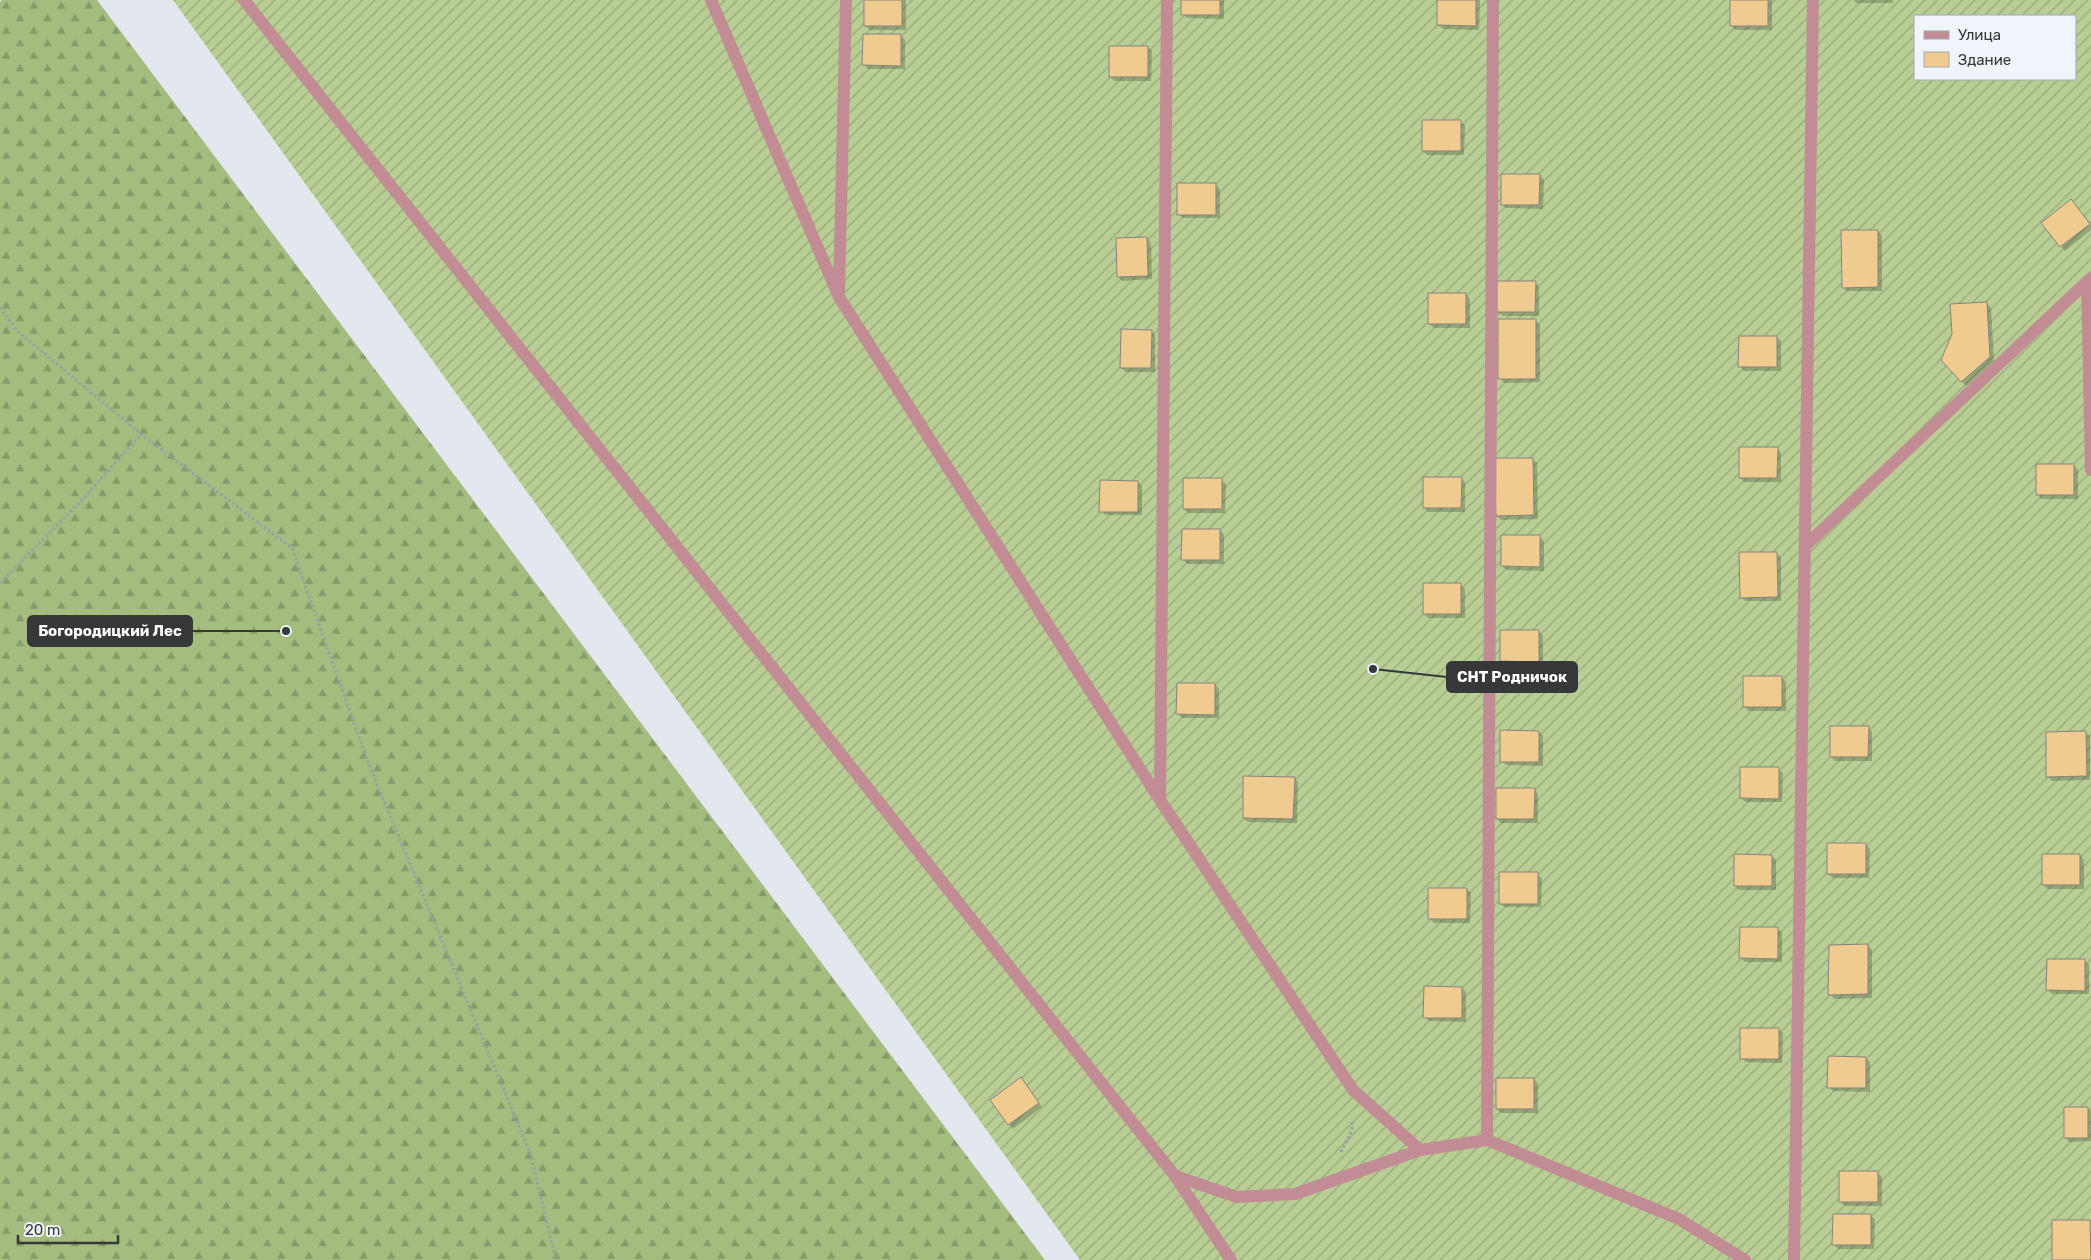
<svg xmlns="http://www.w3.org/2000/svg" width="2091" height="1260" font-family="Rubik,sans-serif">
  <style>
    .forest { fill: url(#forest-firs) }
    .garden { fill: url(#garden-furrows); fill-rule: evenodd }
    .shadow { fill: #0003 }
    .building { fill: #f0cb90; stroke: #87837d }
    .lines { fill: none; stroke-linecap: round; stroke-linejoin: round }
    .path { stroke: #9b9ea3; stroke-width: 3; stroke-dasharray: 2.5 2.5; stroke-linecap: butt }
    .lane { stroke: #c18c94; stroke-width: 12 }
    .street { stroke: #c18c94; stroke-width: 12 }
    .leader { fill: none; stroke: #353739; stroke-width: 2 }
    .callout-dot { fill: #353739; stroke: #f0f4fb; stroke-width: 2 }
    .callout { fill: #353739; stroke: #353739; stroke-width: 2 }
    .callout-label { font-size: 15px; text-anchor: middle; font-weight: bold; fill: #fff }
  </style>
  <defs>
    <pattern id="forest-firs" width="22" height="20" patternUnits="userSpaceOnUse" patternTransform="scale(1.25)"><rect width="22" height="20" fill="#a5bc7f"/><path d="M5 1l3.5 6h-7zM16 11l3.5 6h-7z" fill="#879a69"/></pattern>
    <pattern id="garden-furrows" width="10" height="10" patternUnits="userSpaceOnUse" patternTransform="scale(1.25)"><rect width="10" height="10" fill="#b8ce94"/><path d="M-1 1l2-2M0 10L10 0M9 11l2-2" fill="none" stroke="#96a87a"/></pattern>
  </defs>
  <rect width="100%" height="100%" fill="#e3e7ee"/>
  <path class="forest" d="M2,0h95l948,1260h-1045v-1258z"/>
  <path class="garden" d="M173,0h1918v1260h-1011zM1915,16h160v63h-160z"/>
  <path class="shadow" d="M866,0h40v30h-36l-5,-4z
    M1183,0h41v19l-37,-1 -4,-4z
    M1438,0h42l-1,30 -36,-1 -5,-4z
    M1731,0h41v30h-37l-4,-5z
    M1854,0h39v3h-37z
    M901,36l4,4v29h-37l-4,-4z
    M1147,47l5,4 -1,30h-37l-4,-5z
    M1460,121l5,4 -1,30h-37l-4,-4z
    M1539,175l5,4 -1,30 -37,-1 -4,-4z
    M1216,185l4,4v29h-37l-5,-4z
    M2071,200l20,25v5l-26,21 -22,-28z
    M1878,231l4,5v55h-35l-4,-4z
    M1147,238l4,5 1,36 -30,2 -4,-5z
    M1535,282l4,5v29h-36l-5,-4z
    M1466,294l4,5v29h-36l-5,-4z
    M1987,303l4,5 3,53 -28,25 -23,-26z
    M1535,320l5,5v57l-36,1 -4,-5z
    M1151,331l4,4v37h-29l-5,-4z
    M1777,337l4,4v30h-37l-4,-5z
    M1777,448l4,5v29h-37l-4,-4z
    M1532,459l5,4 1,56 -37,1 -4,-4z
    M2074,465l4,5v29h-37l-4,-5z
    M1461,478l4,4v30h-37l-4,-5z
    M1221,480l5,4 -1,29h-37l-4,-4z
    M1138,482l4,4v29h-37l-4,-4z
    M1220,530l4,4v30h-37l-4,-5z
    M1540,537l4,4v30l-37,-1 -5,-4z
    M1776,553l5,4v44h-36l-4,-4z
    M1461,585l4,4v29h-37l-4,-4z
    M1539,632l4,4v29h-37l-5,-4z
    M1781,677l5,5v29h-37l-5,-4z
    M1215,684l4,5v29h-37l-4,-4z
    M1868,727l4,5v29h-37l-4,-4z
    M1539,732l4,4v30l-37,-1 -4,-4z
    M2085,732l5,4v44l-38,1 -4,-4z
    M1778,769l5,4 -1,29h-36l-5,-4z
    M1294,778l4,4 -1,41 -49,-1 -4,-4z
    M1534,789l4,5v29h-37l-4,-4z
    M1865,844l5,5 -1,29h-36l-5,-4z
    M2080,855l4,5v29h-37l-4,-5z
    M1772,856l4,4v30h-37l-4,-5z
    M1537,874l5,4 -1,29h-37l-4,-4z
    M1466,889l5,4 -1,30h-36l-5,-5z
    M1778,929l4,4v29h-37l-4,-4z
    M1868,945l4,5v48l-38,1 -4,-5z
    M2085,961l4,4v29h-37l-4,-4z
    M1462,988l4,4v30l-37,-1 -4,-4z
    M1778,1029l5,4 -1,30 -36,-1 -5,-4z
    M1866,1058l4,4v30l-37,-1 -4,-4z
    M1534,1079l4,5v29h-37l-4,-4z
    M1025,1083l17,24 -29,22 -22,-29z
    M2087,1108l4,4v29l-22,1 -4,-5z
    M1877,1172l5,5v29h-37l-5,-4z
    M1870,1215l5,4 -1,30h-36l-4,-4z
    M2090,1221l1,39h-38z"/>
  <path class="building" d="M864,0h38v26h-38z
    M1181,0h39v15h-39z
    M1437,0h39v26l-39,-1z
    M1730,0h38v26h-38z
    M863,34h38v32l-39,-1z
    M1109,46h39v31h-39z
    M1422,120h39v31h-39z
    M1501,174h39l-1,31h-38z
    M1177,183h39v32h-39z
    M2071,199l19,25 -30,23 -19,-24z
    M1841,230h37v57l-36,1z
    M1147,237l1,39 -31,1 -1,-39z
    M1497,281h39l-1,31h-38z
    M1428,293h38v31h-38z
    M1987,302l3,55 -29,25 -20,-22 11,-26 -2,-30z
    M1498,319h38v60h-38z
    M1121,329l31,1 -1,38h-31z
    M1739,336h38v31h-39z
    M1739,447h39l-1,31h-38z
    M1494,458h39l1,57 -38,1z
    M2036,464h38v31h-38z
    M1423,477h39l-1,31h-38z
    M1183,478h39v31h-39z
    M1100,480l38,1v31h-39z
    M1182,529h38v31h-39z
    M1501,535h39v32l-39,-1z
    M1739,552h38l1,45 -38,1z
    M1423,583h38v31h-38z
    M1500,630h39v32l-39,-1z
    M1743,676h39v31h-39z
    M1177,683h38v32l-39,-1z
    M1830,726h39l-1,31h-38z
    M1500,730l39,1v31h-39z
    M2086,731l1,45 -41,1v-45z
    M1740,767h39v32l-39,-1z
    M1243,776l52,1 -2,42 -50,-1z
    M1496,788h39l-1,31h-38z
    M1827,843h39v31h-39z
    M1734,854l38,1v31h-38z
    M2042,854h38v31h-38z
    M1499,872h39v32h-39z
    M1428,888h39v31h-39z
    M1740,927h38v32l-39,-1z
    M1868,944v50l-40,1 1,-50z
    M2047,959h38v32l-39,-1z
    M1424,986l38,1v31h-39z
    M1740,1028h39v31h-39z
    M1828,1056l38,1v31h-39z
    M1021,1077l18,26 -31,22 -18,-25z
    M1496,1078h38v31h-38z
    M2064,1107h24v31h-24z
    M1839,1171h39v31h-39z
    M1833,1214h38v31h-39z
    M2052,1220h38l1,40h-39z"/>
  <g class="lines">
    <path class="path" d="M0,307l16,23 125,104 151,114 75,212 163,393 26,107
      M0,583l81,-82 60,-67
      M1341,1152l11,-22v-9"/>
    <path class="lane" d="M244,0l931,1176 62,21 58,-3 125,-44 67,-10 192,79 66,41
      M1175,1176l56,84"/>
    <path class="street" d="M711,0l128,297 321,503 193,290 67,60
      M2087,282l4,188
      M839,292l7,-292
      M1806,545l285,-267
      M1160,800l7,-800
      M1487,1140l6,-1140
      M1794,1260l19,-1260"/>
  </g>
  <path class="leader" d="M286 631L192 631M1373 669L1447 677"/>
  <g class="callout-dot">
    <circle cx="286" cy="631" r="5"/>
    <circle cx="1373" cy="669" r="5"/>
  </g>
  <g class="callout">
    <rect x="28" y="616" width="164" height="30" rx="5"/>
    <rect x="1447" y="662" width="130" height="30" rx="5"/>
  </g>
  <g class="callout-label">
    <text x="110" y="636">Богородицкий Лес</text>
    <text x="1512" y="682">СНТ Родничок</text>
  </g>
  <rect x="1914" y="15" width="162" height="65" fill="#f0f4fb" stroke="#a5a8ad"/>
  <rect x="1924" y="31" width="25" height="8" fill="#c18c94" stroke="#a5a8ad"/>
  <text x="1958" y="40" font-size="15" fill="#353739">Улица</text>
  <rect x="1924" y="52" width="25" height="15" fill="#f0cb90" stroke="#a5a8ad"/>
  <text x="1958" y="65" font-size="15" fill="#353739">Здание</text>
  <path d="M18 1235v8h100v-8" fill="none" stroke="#353739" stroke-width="2.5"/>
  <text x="25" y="1235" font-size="15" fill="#353739" stroke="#f0f4fb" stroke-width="4" paint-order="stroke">20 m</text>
</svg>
